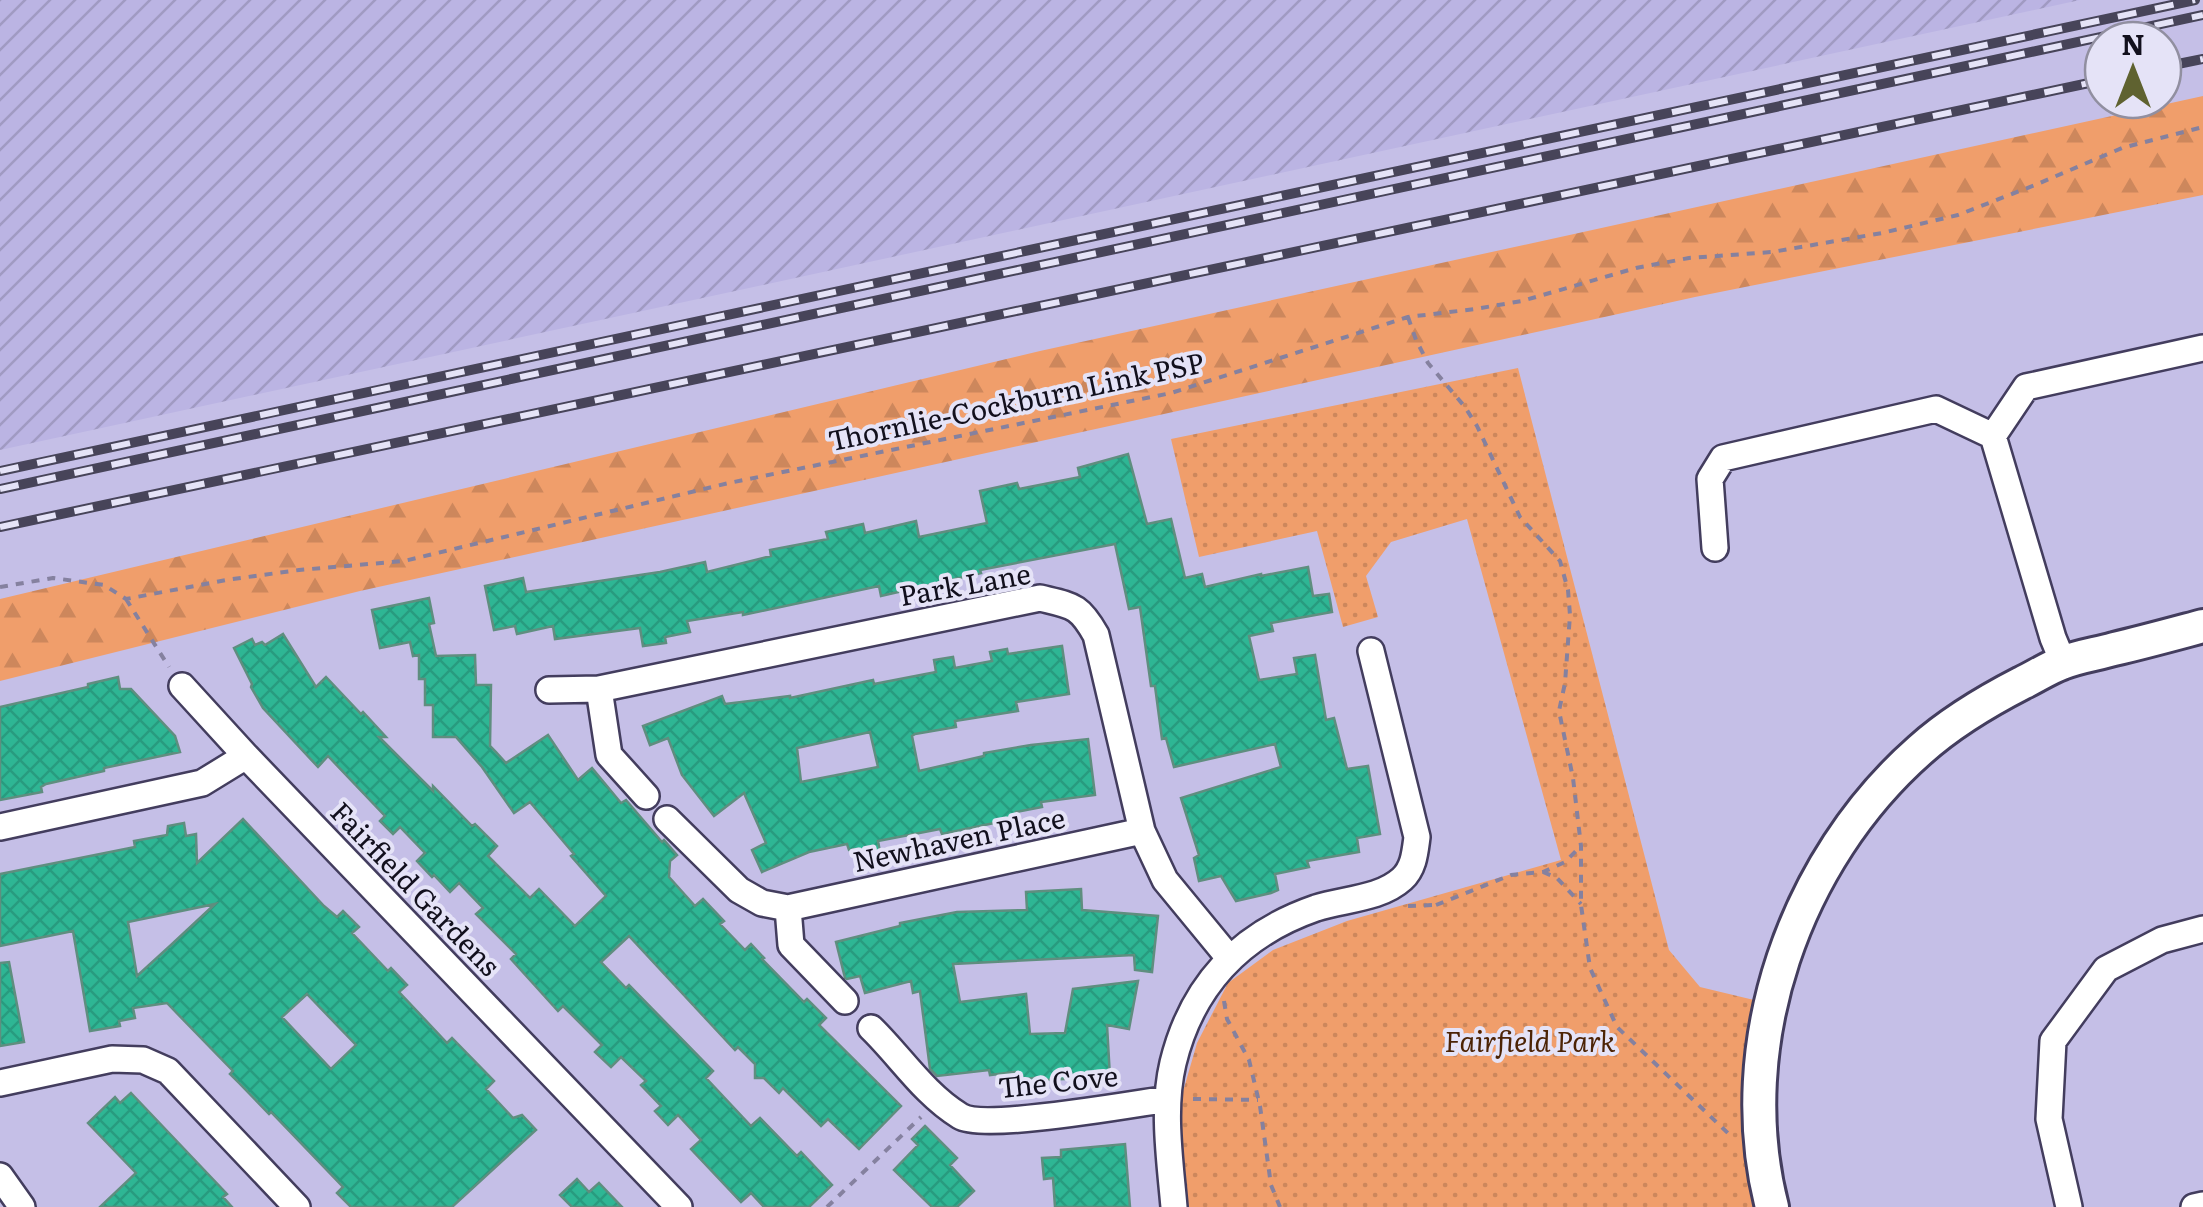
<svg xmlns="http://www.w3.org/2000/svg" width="2203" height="1207" font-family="Literata,serif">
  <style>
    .industrial { fill: url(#industrial-furrows) }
    .forest { fill: url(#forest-firs) }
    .park { fill: url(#park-dots) }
    .building { fill: url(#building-cross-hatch); stroke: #5f8e7f; stroke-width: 2.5; fill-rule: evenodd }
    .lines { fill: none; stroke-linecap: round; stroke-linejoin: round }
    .minor-casing { stroke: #433d5e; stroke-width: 30 }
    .tertiary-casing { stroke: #433d5e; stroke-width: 38 }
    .path { stroke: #85819f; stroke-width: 4; stroke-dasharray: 8 8; stroke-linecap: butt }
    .minor { stroke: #fff; stroke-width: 25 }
    .tertiary { stroke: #fff; stroke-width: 32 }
    .rail-casing { stroke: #474459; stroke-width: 10 }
    .rail { stroke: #e5e3f7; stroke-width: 6; stroke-dasharray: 19; stroke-linecap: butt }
    .labels { text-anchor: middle; stroke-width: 8; stroke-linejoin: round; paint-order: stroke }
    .street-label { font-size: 28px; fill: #12101d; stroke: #e5e3f7 }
    .park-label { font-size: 28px; font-style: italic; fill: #4c2305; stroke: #e5e3f7 }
  </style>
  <defs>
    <pattern id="industrial-furrows" width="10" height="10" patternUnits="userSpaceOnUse" patternTransform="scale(2.5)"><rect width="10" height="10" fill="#bbb4e3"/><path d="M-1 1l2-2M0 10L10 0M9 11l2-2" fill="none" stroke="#a09ac2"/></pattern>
    <pattern id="forest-firs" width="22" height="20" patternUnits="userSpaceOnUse" patternTransform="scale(2.5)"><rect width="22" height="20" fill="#f09e6b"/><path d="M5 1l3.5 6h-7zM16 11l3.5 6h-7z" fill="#cd875c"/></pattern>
    <pattern id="park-dots" width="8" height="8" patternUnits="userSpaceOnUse" patternTransform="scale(2.5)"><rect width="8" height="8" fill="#f09e6b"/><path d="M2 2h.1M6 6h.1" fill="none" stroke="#cd875c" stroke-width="1.8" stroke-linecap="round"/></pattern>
    <pattern id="building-cross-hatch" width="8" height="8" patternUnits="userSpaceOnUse" patternTransform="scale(2.5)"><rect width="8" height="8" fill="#2eb694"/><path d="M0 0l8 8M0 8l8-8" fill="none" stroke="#289b7f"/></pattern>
  </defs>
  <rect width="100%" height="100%" fill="#c5bfe7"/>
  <path class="industrial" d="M0,0h2080l-2080,450z"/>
  <path class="forest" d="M2203,96v99l-508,102 -1335,294 -360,90v-82l1040,-248z"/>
  <path class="park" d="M1518,368l151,582 31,37 54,13 -9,136 16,71h-577l-4,-105 17,-59 31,-60 45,-33 74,-29 214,-61 -94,-341 -76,23 -25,34 12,41 -35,10 -26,-96 -118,26 -28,-118z"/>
  <path class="building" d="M1128,454l19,70 24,-5 14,59 17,-4 3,13 56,-13v2l47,-9 5,29 16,-2 3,18 -61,11 2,8 -24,5 10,44 38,-6 -3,-16 21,-3 11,65 8,-2 13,51 21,-3 12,68 -23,4 2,14 -52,9 2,6 -34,7 3,16 -7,3 -35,8 -15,-25 -22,5 -5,-23 5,-3 -18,-57 100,-31 -6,-23 -101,23 -8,-29 -4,1 -7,-53h-4l-11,-79 -11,2 -14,-65 -135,26 1,3 -100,23 -2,-10 -136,29v-3l-56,9 3,11 -25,5 1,6 -23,3 -3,-18 -85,11 -2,-13 -36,8 -2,-8 -21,4 -9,-44 38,-8 3,14 134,-20 45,-10 2,10 64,-16 -1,-6 58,-11 -2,-7 37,-8 2,9 51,-12 3,16 68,-14 -7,-32 37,-8 2,6 61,-12 -2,-9z
    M429,598l5,25 -5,1 7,32 39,-1 1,30h15l-1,61 6,6 10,11 42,-28 30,45 14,-12 29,35 5,-3 36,42 2,-2 13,15 -7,6 -1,16 26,29 8,-7 21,22 -4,3 25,26 6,-6 13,14 -2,1 42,43 3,-3 19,19 -7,7 82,81 -42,43 -31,-30 -7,7 -38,-38 -4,5 -15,-15h-9v-14l-17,-17 -3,3 -106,-114 -28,26 25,26 3,-3 84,86 -7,7 45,48 9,-8 37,38 4,-4 31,33 -23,22h-45l-13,-14 -10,9 -50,-53 10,-9 -23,-25 -10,10 -13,-14 6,-5 -20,-21 5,-4 -25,-24 -10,10 -16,-15 7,-7 -39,-39 -5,5 -47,-52 5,-5 -40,-40 7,-6 -24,-25 -9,9 -16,-17 -2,2 -15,-16 8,-8 -25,-26 -7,7 -13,-13 5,-5 -57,-60 -10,11 -55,-59 -12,-21 1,-3 -18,-36 18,-9 3,6 7,-3 3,3 18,-11 33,53 10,-10 35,37 2,-2 23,25h-7l54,54v-5l39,40 3,-2 22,22 -9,10 42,42 9,-9 36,37 31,-30 -35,-40 3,-2 -44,-52 -16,11 -32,-46 -26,-30h-23v-32h-8v-26h-6v-24l-6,1 -3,-14 -30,6 -8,-38z
    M1062,646l7,48 -53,8 2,9 -63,10 1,6 -41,7 -3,2 7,35 65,-15v-3l47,-8 57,-6 7,56 -54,7 1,5 -26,5 2,6 -76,16 -2,-5 -62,12 2,11 -22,4 -1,-7 -8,1 -2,-6 -38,8 -47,20 -10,-22 14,-7 -22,-50 -30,23 -32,-41 -14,-37 -18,7 -7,-19 79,-30 3,8 65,-8v2l83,-18 1,4 62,-12 -2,-12 19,-3 2,11 37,-7 -2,-9 17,-3 1,5zM870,732l8,35 -77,15 -4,-34z
    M118,677l2,12h11l44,47 5,16 -76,16v3l-58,13 -5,3 1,5 -42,8v-93l88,-20v-3z
    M243,819l81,87 13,11 6,-6 16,16 -7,6 36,38 3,-3 16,17 -8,7 48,51 5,-5 42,43 -8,8 27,29 9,-3 14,15 -84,77h-101l-14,-14 6,-6 -72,-75 -2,2 -30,-31 -9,-9 3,-3 -66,-68 -34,5 2,10 -16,3 1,5 -30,5 -17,-100 -73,15v-72l135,-27 -1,-6 33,-6 1,-9 16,-3 2,13 10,-2 1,29zM215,904l-44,41 -34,31 -9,-54zM307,994l49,51 -25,24 -49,-52z
    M1081,889l1,21 76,6 -6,56 -17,-2 -1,-15 -181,9 7,38 66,-8 4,40 35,-1 8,-44 65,-8 -9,48 -22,-4 3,52 -67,3v-3l-27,3 -1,-8 -25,3 -1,-5 -52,6 -7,-7 -10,-78 -7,2 -2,-12 -46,12 -5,-17 -13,3 -2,-1 -9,-36 64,-16v-3l57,-11 70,-2 -1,-18z
    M9,962l15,80 -24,4v-83z
    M131,1093l96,101 -4,3 9,10h-132l36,-34 -48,-50 27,-26 5,6z
    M925,1126l32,32 -7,7 24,26 -17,16h-25l-38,-37 24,-25 -6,-6z
    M1125,1144l5,63h-75l-2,-29 -9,1 -2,-21 19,-1v-7z
    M577,1179l12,13 10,-9 23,24h-50l-12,-12z"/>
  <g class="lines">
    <g class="minor-casing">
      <path id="minor" d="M1715,548l-5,-69 13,-21 213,-49 57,27
        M2063,662l-10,-24 -60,-202 33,-49 177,-39
        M182,686l64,70 433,451
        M599,689l10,66 37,41
        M549,690l50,-1 441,-91c33,8 39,7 56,37l46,196 23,49 65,79
        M667,819l72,71 23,13 26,5 354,-77
        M0,827l202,-44 44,-27
        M788,908l3,37 54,56
        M871,1028c29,28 53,66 89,88 24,15 172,-12 208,-17
        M0,1083l112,-24 31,1 25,11 129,136
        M0,1176l22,31
        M1174,1207c-4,-47 -12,-98 -1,-144 19,-78 68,-129 143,-155 28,-9 64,-9 86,-29 12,-11 13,-27 15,-42l-46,-186
        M2069,1207l-20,-88 4,-78 53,-72 56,-29 41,-11
        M2194,1207l9,-2"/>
    </g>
    <g class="tertiary-casing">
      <path id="tertiary" d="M1772,1207c-42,-163 23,-347 148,-457 30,-27 65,-48 102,-67 13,-6 26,-15 40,-20 17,-7 35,-9 52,-14 30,-7 59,-15 89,-23"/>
    </g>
    <path class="path" d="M1408,317l8,23 12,23 37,44 12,19 43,91 40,44 8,29 2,25 -5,68 -6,28 14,67 8,68v59l9,63 27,59 116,111
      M0,587l53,-9 51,7 22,14 100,-19 73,-10 105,-9 325,-78 442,-90 237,-76 67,-8 47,-8 114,-33 53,-10 83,-6 110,-19 76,-18 77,-30 87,-37 81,-21
      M126,599l43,68
      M1543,872l14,6 24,26
      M1436,905l75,-30 32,-3 22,-10 16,-16
      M1408,906l26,-1
      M1224,1001l3,18 22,41 11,46 11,79 9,22
      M1193,1099l65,1
      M827,1207l94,-90"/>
    <use href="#minor" class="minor"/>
    <use href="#tertiary" class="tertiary"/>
    <g class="rail-casing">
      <path id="rail" d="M2163,67l40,-8
        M0,471l2195,-471
        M0,489l2203,-474
        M0,527l2103,-447"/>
    </g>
    <use href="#rail" class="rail"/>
  </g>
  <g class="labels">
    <g class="street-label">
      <text transform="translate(1016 402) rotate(-12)" y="10">Thornlie-Cockburn Link PSP</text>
      <text transform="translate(965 585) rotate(-10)" y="10">Park Lane</text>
      <text transform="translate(959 840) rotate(-12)" y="10">Newhaven Place</text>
      <text transform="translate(415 889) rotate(46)" y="10">Fairfield Gardens</text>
      <text transform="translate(1058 1082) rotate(-6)" y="10">The Cove</text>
    </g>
    <g class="park-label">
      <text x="1530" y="1052">Fairfield Park</text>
    </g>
  </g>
  <g transform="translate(2133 70)"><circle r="48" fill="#e5e3f7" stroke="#918fa0" stroke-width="2.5"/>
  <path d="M0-8L18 38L0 25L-18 38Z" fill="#5f6230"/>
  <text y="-15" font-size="28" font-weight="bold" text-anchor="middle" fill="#12101d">N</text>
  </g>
</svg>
